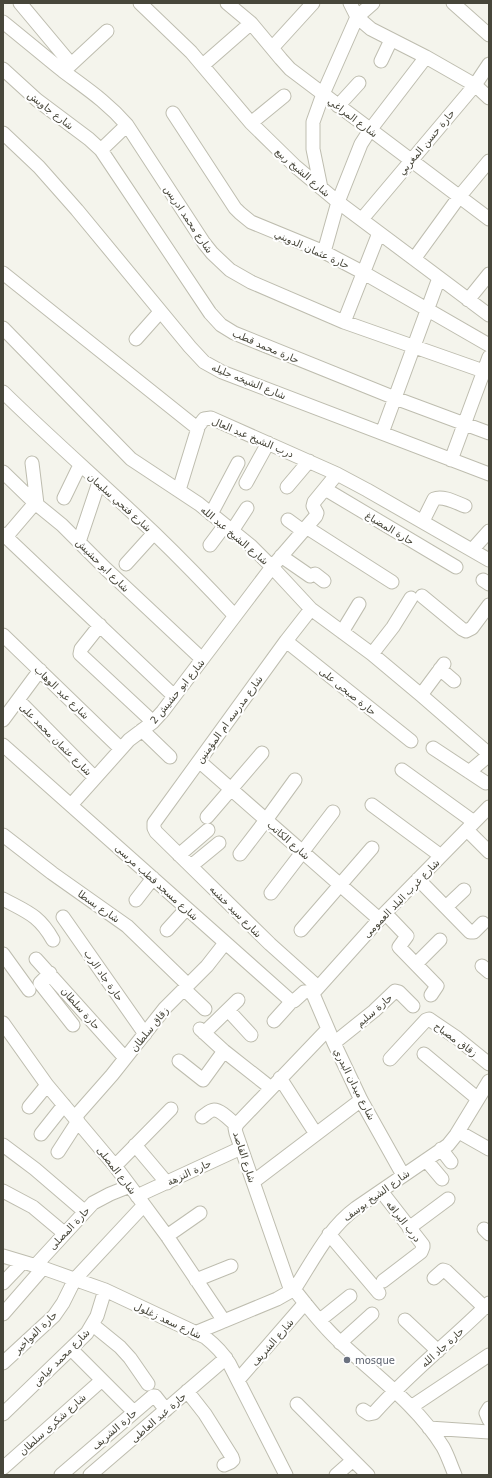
<svg xmlns="http://www.w3.org/2000/svg" width="492" height="1478" font-family="'DejaVu Sans','Noto Sans Arabic',sans-serif">
  <style>
    .lines { fill: none; stroke-linecap: round; stroke-linejoin: round }
    .minor-casing { stroke: #bebdaf; stroke-width: 15 }
    .minor { stroke: #fff; stroke-width: 13 }
    .worship-dot { fill: #6b7280; stroke: #fff; stroke-width: 1.5 }
    .labels { text-anchor: middle; stroke-width: 4; stroke-linejoin: round; paint-order: stroke }
    .street-label { font-size: 10px; fill: #47463a; stroke: #fff }
    .worship-label { font-size: 10px; fill: #5b616d; stroke: #fff; text-anchor: start }
  </style>
  <rect width="100%" height="100%" fill="#f4f4ec"/>
  <g class="lines">
    <g class="minor-casing">
      <path id="minor" d="M20,3l51,61
        M140,3l51,49 60,71 44,43 43,36 151,113
        M227,3l24,20 30,36 9,10 199,150
        M350,3l7,14 14,12 55,28 49,28 14,13
        M453,3l36,32
        M3,22c20,16 40,33 60,49 24,18 44,31 64,54l77,118 8,10 18,17 21,12 93,40 145,51
        M272,48l41,-45
        M381,61l10,-21
        M203,65l48,-42
        M3,69l34,31 52,39 12,11 109,163 11,12 13,8 161,65 94,35
        M65,70l42,-39
        M338,106l21,-23
        M173,113l62,95 5,5 11,9 73,30 40,21 125,72
        M251,123l33,-27
        M3,133l36,34 38,43 113,137 14,15 18,10 267,102
        M101,150l26,-25
        M321,188l-8,-39v-27l10,-28 34,-77 16,-14
        M362,219l113,-134 14,-21
        M324,252l14,-50 23,-58 9,-14 56,-73
        M414,259l45,-62 30,-36
        M3,273l194,155 7,-9 7,-1 126,56 30,16 122,70
        M468,300l21,-26
        M344,322l35,-89
        M3,328l128,131 68,45 52,42 21,21 39,42 61,45 49,41 68,59
        M136,339l24,-27
        M3,392c49,48 101,93 151,141 28,27 55,55 81,83
        M382,433l57,-155
        M451,460l38,-103
        M32,463l5,41
        M3,472l32,31 27,22 44,44 96,90
        M246,483l22,-40
        M287,487l22,-26
        M325,489l131,78
        M179,490l19,-62
        M64,498l16,-33
        M211,514l27,-51
        M288,520l15,11
        M423,521l11,-22c9,-4 23,4 31,7
        M306,527l86,55
        M232,531l15,-23
        M3,534l171,162
        M6,537l29,-34
        M79,542l20,-60
        M210,545l15,-20
        M472,550l17,-19
        M281,556l29,20 5,-2 9,7
        M126,564l28,-31
        M483,580l6,4
        M422,596l40,33 4,2 6,-3 17,-23
        M311,609l-25,32 -132,182v5l2,4 114,112 48,43
        M100,625l-19,24 -1,5 73,68
        M342,632l17,-28
        M3,635l118,114
        M286,641l125,100
        M372,654l21,-27 18,-29
        M440,669l14,12
        M421,695l23,-31
        M18,700l77,78
        M3,720l37,-50
        M142,730l28,27
        M3,745l288,256h3l10,-9 11,-1
        M433,748l53,35
        M199,761l180,158
        M402,770l72,52
        M469,772l20,-17
        M71,805l58,-65 24,-18 10,-11 109,-144 44,-51 1,-3 -4,-7 1,-4 23,-28
        M372,805l69,51
        M207,817l55,-64
        M467,830l22,22
        M3,835l49,38 75,53 61,59
        M240,854l26,-34 29,-40
        M179,855l29,-25
        M191,866l28,-23
        M418,879l52,53h4l9,-9
        M271,893l62,-81
        M3,899c24,13 36,16 50,41
        M136,900l17,-22
        M446,907l18,-17
        M385,913l22,23 -8,11 38,39 -6,9
        M63,917l82,117
        M167,930l19,-21
        M301,930l71,-82
        M3,954l26,36
        M36,959l89,99
        M416,964l24,-24
        M482,966l7,6
        M50,973l-10,10 33,42
        M184,989l21,20
        M228,1010l23,25
        M274,1021l18,-20
        M3,1023l44,62 68,81 15,20 37,50 57,85
        M200,1029l24,22 47,37
        M204,1033l34,-33
        M334,1043l40,-32 21,-20 4,1 14,14
        M424,1054l54,45
        M390,1059l36,-39 3,-1 28,19 32,26
        M179,1061l24,19 21,-29
        M280,1078l36,56
        M29,1107l18,-22
        M75,1117l37,-42 53,-67 42,-42 18,-23
        M202,1117c3,-2 8,-7 12,-7 7,0 17,11 22,15
        M459,1132l30,17
        M41,1134l23,-29
        M3,1145l32,24 49,42
        M135,1145l32,38
        M441,1149l10,13
        M58,1152l20,-31
        M426,1160l16,19
        M115,1166l56,-57
        M403,1175l-42,-75 -27,-57 -21,-49 2,-3 70,-78 104,-106
        M253,1182l108,-82
        M3,1191l30,16 31,26
        M381,1191l42,54v2l-2,5 -38,29
        M137,1196l104,-48
        M409,1228l39,-29
        M484,1229l5,5
        M329,1234l50,59
        M167,1236l33,-23
        M3,1256l40,12 62,22 100,47c10,8 18,16 24,26l57,112
        M35,1266l58,-63 17,-9 20,-8
        M434,1278l9,-8 3,1 39,37
        M196,1280l35,-14
        M3,1283l20,-21
        M293,1288c15,19 30,39 48,55 35,33 76,62 102,104 5,9 8,19 12,28
        M291,1291l-55,-158 -1,-5 3,-5 90,-94
        M3,1314l40,-46
        M320,1320l30,-24
        M405,1320l33,31
        M93,1325l27,22 10,11 18,26
        M195,1333l82,-34 14,-8 6,-6c18,-28 32,-57 59,-77l92,-63 8,-10 33,-54
        M340,1343l32,-29
        M71,1349l63,63
        M3,1363l51,-47 9,-13 12,-24 69,-74
        M238,1380l67,-77
        M187,1391l18,23 27,43 1,3 -2,2 -7,3
        M297,1404l71,71
        M411,1407l78,-52
        M489,1408l-3,5 3,7
        M363,1410l6,4 5,-1c35,-40 77,-72 115,-110
        M3,1414l84,-81 10,-17 8,-26
        M429,1428l60,4
        M3,1468l99,-88
        M61,1475l92,-79h2l11,14
        M90,1475l136,-117
        M336,1475l17,-15"/>
    </g>
    <use href="#minor" class="minor"/>
  </g>
  <circle class="worship-dot" cx="347" cy="1360" r="4"/>
  <g class="labels">
    <g class="street-label">
      <text transform="translate(51 110) rotate(38)" y="4">شارع جاويش</text>
      <text transform="translate(353 117) rotate(37)" y="4">شارع المراغي</text>
      <text transform="translate(426 142) rotate(-50)" y="4">حارة حسن المغربي</text>
      <text transform="translate(303 172) rotate(41)" y="4">شارع الشيخ ربيع</text>
      <text transform="translate(189 219) rotate(56)" y="4">شارع محمد ادريس</text>
      <text transform="translate(312 249) rotate(24)" y="4">حارة عثمان الدويني</text>
      <text transform="translate(266 346) rotate(23)" y="4">حارة محمد قطب</text>
      <text transform="translate(249 381) rotate(22)" y="4">شارع الشيخه جليله</text>
      <text transform="translate(253 437) rotate(23)" y="4">درب الشيخ عبد العال</text>
      <text transform="translate(120 502) rotate(42)" y="4">شارع فتحي سليمان</text>
      <text transform="translate(390 528) rotate(31)" y="4">حارة المضباغ</text>
      <text transform="translate(235 535) rotate(40)" y="4">شارع الشيخ عبد الله</text>
      <text transform="translate(103 565) rotate(45)" y="4">شارع ابو حشيش</text>
      <text transform="translate(177 691) rotate(-51)" y="4">شارع ابو حشيش 2</text>
      <text transform="translate(348 691) rotate(39)" y="4">حارة صبحى على</text>
      <text transform="translate(62 692) rotate(44)" y="4">شارع عبد الوهاب</text>
      <text transform="translate(229 719) rotate(-54)" y="4">شارع مدرسه ام المؤمنين</text>
      <text transform="translate(56 739) rotate(45)" y="4">شارع عثمان محمد على</text>
      <text transform="translate(289 840) rotate(41)" y="4">شارع الكاتب</text>
      <text transform="translate(157 882) rotate(42)" y="4">شارع مسجد قطب مرسى</text>
      <text transform="translate(401 898) rotate(-46)" y="4">شارع غرب البلد العمومى</text>
      <text transform="translate(99 906) rotate(35)" y="4">شارع بسطا</text>
      <text transform="translate(236 911) rotate(45)" y="4">شارع سيد خشبه</text>
      <text transform="translate(104 975) rotate(55)" y="4">حارة جاد الرب</text>
      <text transform="translate(81 1008) rotate(48)" y="4">حارة سلطان</text>
      <text transform="translate(374 1010) rotate(-41)" y="4">حارة سليم</text>
      <text transform="translate(149 1029) rotate(-51)" y="4">زقاق سلطان</text>
      <text transform="translate(456 1039) rotate(36)" y="4">زقاق مصباح</text>
      <text transform="translate(355 1084) rotate(63)" y="4">شارع ميدان البدري</text>
      <text transform="translate(245 1157) rotate(72)" y="4">شارع القاصد</text>
      <text transform="translate(117 1170) rotate(52)" y="4">شارع المصلى</text>
      <text transform="translate(189 1172) rotate(-25)" y="4">حارة النزهة</text>
      <text transform="translate(376 1195) rotate(-36)" y="4">شارع الشيخ يوسف</text>
      <text transform="translate(404 1221) rotate(52)" y="4">درب البراقه</text>
      <text transform="translate(69 1228) rotate(-47)" y="4">حارة المصلى</text>
      <text transform="translate(168 1320) rotate(25)" y="4">شارع سعد زغلول</text>
      <text transform="translate(35 1332) rotate(-44)" y="4">حارة الفواخير</text>
      <text transform="translate(272 1342) rotate(-49)" y="4">شارع الشريف</text>
      <text transform="translate(442 1347) rotate(-42)" y="4">حارة جاد الله</text>
      <text transform="translate(61 1357) rotate(-45)" y="4">شارع محمد عياض</text>
      <text transform="translate(158 1417) rotate(-41)" y="4">حارة عبد العاطى</text>
      <text transform="translate(52 1424) rotate(-42)" y="4">شارع شكرى سلطان</text>
      <text transform="translate(114 1429) rotate(-41)" y="4">حارة الشريف</text>
    </g>
    <g class="worship-label">
      <text x="355" y="1364">mosque</text>
    </g>
  </g>
  <rect width="492" height="1478" fill="none" stroke="#47463a" stroke-width="8"/>
</svg>
